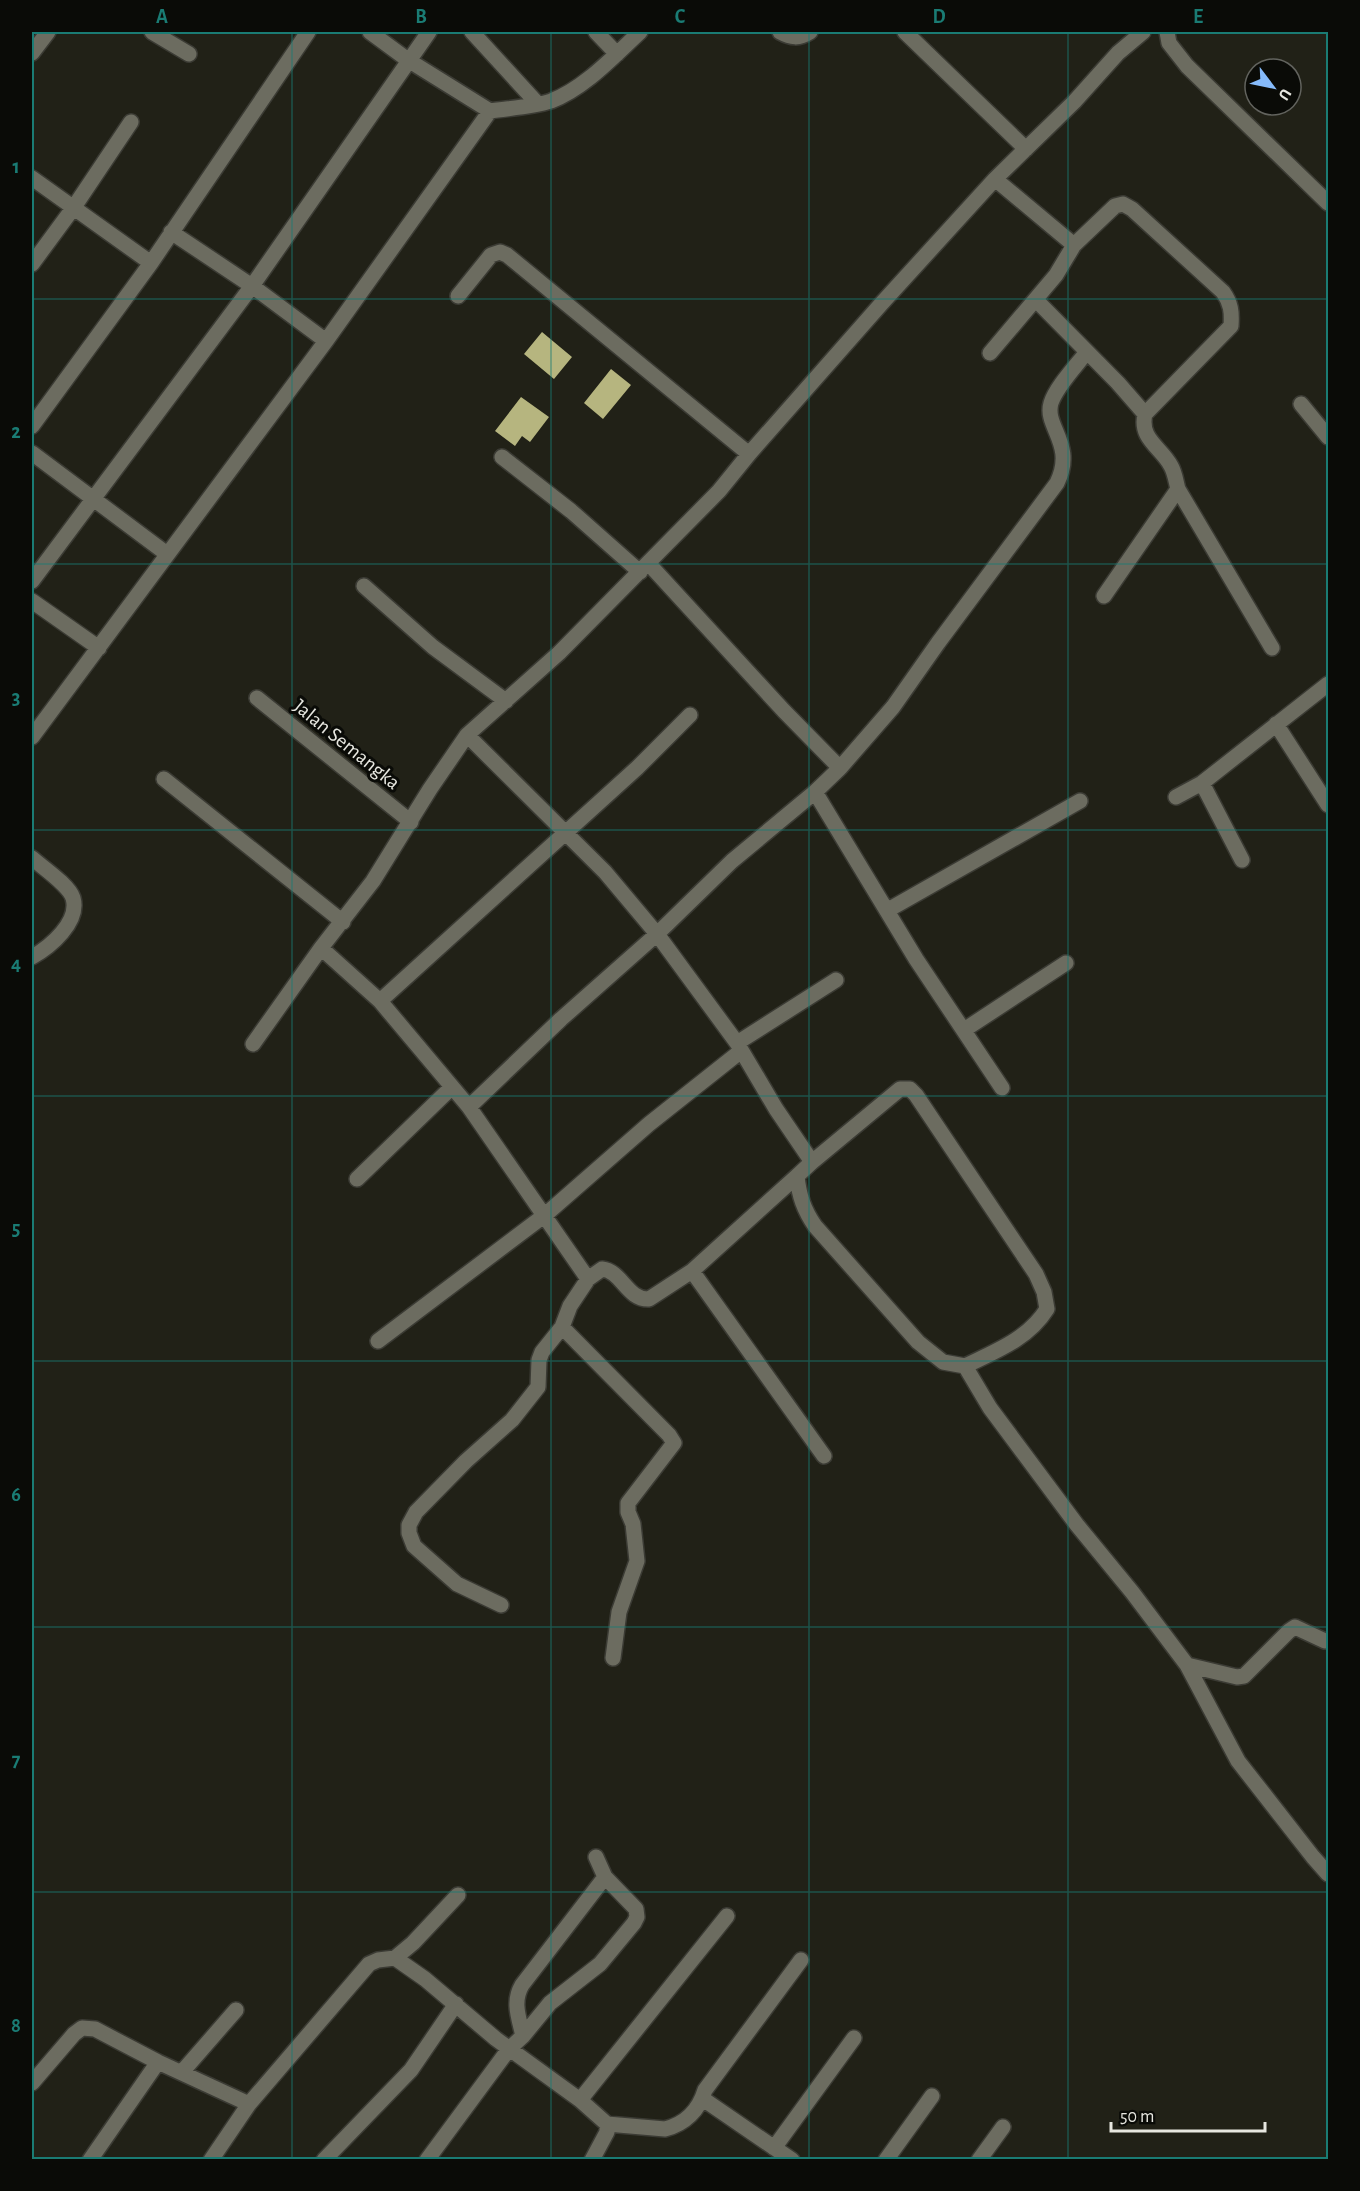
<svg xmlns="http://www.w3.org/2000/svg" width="1360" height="2191" font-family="'Alegreya Sans',sans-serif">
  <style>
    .building { fill: #b6b57f }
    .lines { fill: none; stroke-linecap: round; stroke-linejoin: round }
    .minor-casing { stroke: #3b3b34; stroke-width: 18 }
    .minor { stroke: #6c6c60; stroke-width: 15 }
    .grid { fill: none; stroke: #1a7c74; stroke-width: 1.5; stroke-opacity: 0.55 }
    .labels { text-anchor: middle; stroke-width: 6; stroke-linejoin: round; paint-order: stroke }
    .street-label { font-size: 21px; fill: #e7e7e0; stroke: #0a0b07 }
    .neatline { fill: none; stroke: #1a7c74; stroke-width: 2 }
    .grid-label { font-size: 20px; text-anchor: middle; font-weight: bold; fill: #1a7c74 }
  </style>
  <rect width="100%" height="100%" fill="#212117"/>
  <path class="building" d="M542,332l30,25 -18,22 -30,-25z
    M611,369l20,16 -28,34 -19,-16z
    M521,397l28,20 -19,25 -8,-6 -7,10 -20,-15z"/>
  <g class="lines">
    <g class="minor-casing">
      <path id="minor" d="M152,32l37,22
        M370,32l38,28 82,51c20,-3 43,-4 61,-10 34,-13 63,-45 89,-69
        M472,32l65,71
        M596,32l21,22
        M780,32c11,6 19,7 30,0
        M905,32l121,117
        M1167,32l2,11 18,23 141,137
        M32,53l16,-21
        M32,178l119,85
        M995,179l79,66
        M171,232l81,54 74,55
        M32,264l42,-57 57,-85
        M458,296l33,-41 9,-3 7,3 242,199
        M1036,300l82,83 27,31c-6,25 16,33 26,52 4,7 5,16 7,23l94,159
        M990,353l66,-78 18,-30 41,-39 8,-2 9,5 91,83c8,11 9,20 8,34l-86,88
        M1301,404l27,33
        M32,426l119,-163 157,-231
        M32,453l135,101
        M502,457l69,54 69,61
        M649,564l135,147 56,57 -25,24 101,167 86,129
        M32,581l220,-295 177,-254
        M364,586l69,61 73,54
        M1104,596l74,-107
        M32,601l67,47
        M257,698l154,124
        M1276,724l52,81
        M467,735l138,137 52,62 80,109 39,66 36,53 -15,14c2,20 7,34 18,50l103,116 25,20 22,4 25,42 87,117 55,67 55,73 51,96 75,96 15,17
        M32,737l294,-396 164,-230
        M840,768l53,-61 45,-64 119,-160c19,-39 -13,-56 -6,-80 5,-16 25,-37 35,-50
        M164,779l179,143
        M1202,783l40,77
        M1176,797l26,-14 126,-99
        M32,858c10,9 37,27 41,40 7,24 -23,49 -41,59
        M888,910l192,-109
        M321,948l59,53 89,106 119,172 -18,27 -8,21 -20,25 -3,8 -1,27 -26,33 -46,41 -50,51 -7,13v8l5,13 43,38 44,21
        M380,1001l257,-233 53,-53
        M964,1030l102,-67
        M737,1043l99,-63
        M253,1044l68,-96 52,-67 57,-92 37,-54 92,-82 160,-162 30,-37 133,-151 113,-124 79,-77 44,-49 25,-21
        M469,1107l92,-88 96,-85 75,-73 83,-69
        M812,1162l88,-73h10l6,6 120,179 8,18 3,17c-19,30 -51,42 -82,57
        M357,1179l95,-92
        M692,1271l132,185
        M588,1279l14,-10c20,2 25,31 47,30l43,-28 105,-95
        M562,1327l107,108 5,8 -46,60v9l5,12 4,37 -18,51 -6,46
        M378,1341l167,-126 104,-91 92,-73
        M1187,1665l50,12 7,-1 45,-45 6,-4 30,14
        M395,1958l18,-15 45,-48
        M523,2036c-4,-18 -11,-34 -1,-51l83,-108
        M182,2072l54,-62
        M32,2083l42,-49 8,-6 13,1 63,33 91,42
        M703,2099l89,61
        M580,2100l147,-184
        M774,2148l80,-110
        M90,2160l68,-98
        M211,2160l38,-56 120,-140 9,-4 17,-2 30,21 71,60 84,61 27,24 58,5c20,-5 34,-19 40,-39l96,-130
        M324,2160l87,-90 45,-66
        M427,2160l82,-111 14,-13 27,-33 50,-39 34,-41 3,-6 -1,-8 -31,-32 -9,-20
        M592,2160l15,-28v-8
        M886,2160l46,-64
        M979,2160l24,-33"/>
    </g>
    <use href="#minor" class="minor"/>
  </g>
  <path class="grid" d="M292,32v2128M551,32v2128M809,32v2128M1068,32v2128M32,299h1296M32,564h1296M32,830h1296M32,1096h1296M32,1361h1296M32,1627h1296M32,1892h1296"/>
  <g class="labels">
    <g class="street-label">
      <text transform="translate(347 744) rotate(39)" y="7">Jalan Semangka</text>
    </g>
  </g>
  <rect width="1360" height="2191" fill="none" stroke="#0a0b07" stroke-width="66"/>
  <g transform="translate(1273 87) rotate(122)"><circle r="28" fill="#0a0b07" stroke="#62635e" stroke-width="1.5"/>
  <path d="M0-4.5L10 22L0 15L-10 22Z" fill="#86bbfb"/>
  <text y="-9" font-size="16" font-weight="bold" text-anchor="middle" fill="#e7e7e0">U</text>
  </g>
  <path d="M1111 2122v9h154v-9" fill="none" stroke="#e7e7e0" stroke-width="3"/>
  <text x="1120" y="2122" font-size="18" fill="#e7e7e0" stroke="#0a0b07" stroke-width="4.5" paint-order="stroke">50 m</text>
  <rect x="33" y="33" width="1294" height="2125" class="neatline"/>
  <g class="grid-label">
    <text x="162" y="23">A</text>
    <text x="421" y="23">B</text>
    <text x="680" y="23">C</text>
    <text x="939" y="23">D</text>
    <text x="1198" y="23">E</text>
    <text x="16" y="173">1</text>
    <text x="16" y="438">2</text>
    <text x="16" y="704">3</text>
    <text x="16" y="970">4</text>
    <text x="16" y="1235">5</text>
    <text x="16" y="1501">6</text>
    <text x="16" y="1766">7</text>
    <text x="16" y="2032">8</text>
  </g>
</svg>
